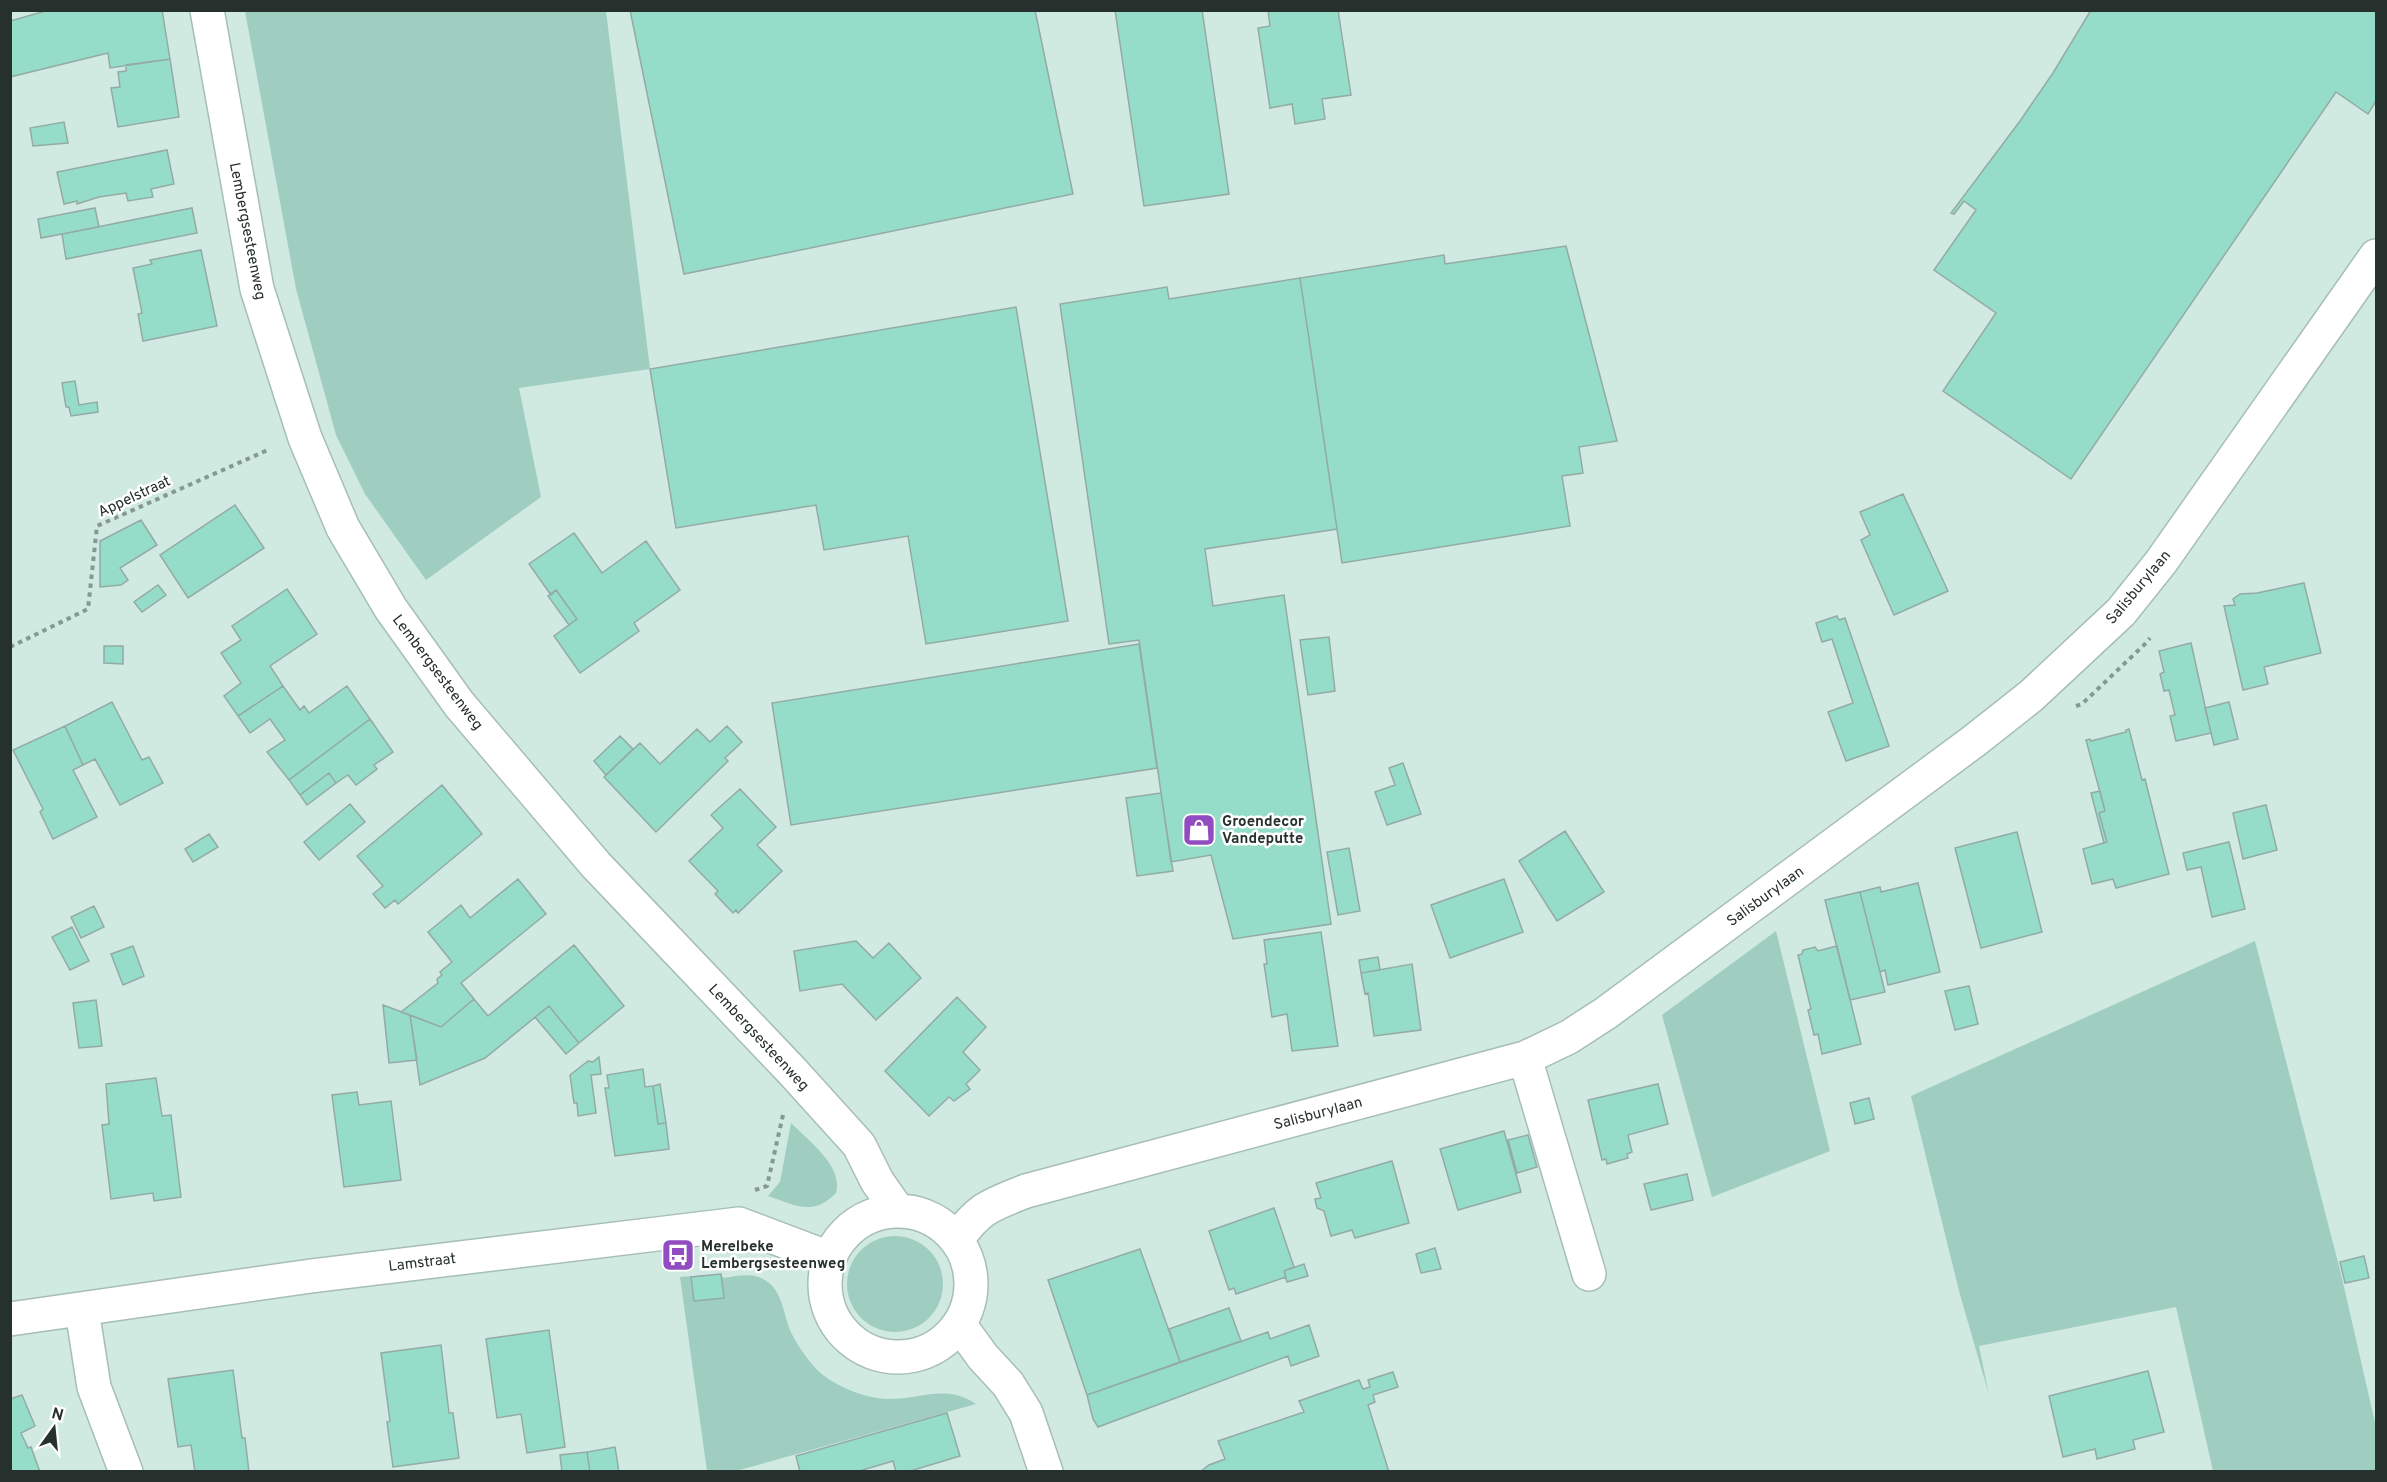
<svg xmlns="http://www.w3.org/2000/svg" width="2387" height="1482" font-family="Overpass,sans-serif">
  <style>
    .green { fill: #9fcec0 }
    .building { fill: #95ddc9; stroke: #93aba4; stroke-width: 1.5 }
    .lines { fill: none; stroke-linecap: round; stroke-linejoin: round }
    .minor-casing { stroke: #a6beb7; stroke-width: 36 }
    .path { stroke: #859892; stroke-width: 4; stroke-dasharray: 4.5 4.5; stroke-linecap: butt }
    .minor { stroke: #fff; stroke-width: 33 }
    .labels { text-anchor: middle; stroke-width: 5; stroke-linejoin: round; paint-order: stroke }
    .street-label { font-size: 15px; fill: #26302d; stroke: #fff }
    .poi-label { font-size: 15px; font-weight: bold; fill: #26302d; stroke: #fff; text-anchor: start }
  </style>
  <rect width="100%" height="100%" fill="#d0e9e1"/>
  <path class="green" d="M245,11h361l44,358 -131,19 22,109 -115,83 -61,-86 -29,-59 -40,-146z
    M1776,931l54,220 -118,46 -50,-182z
    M2255,941l86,333 35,153v44h-163l-37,-164 -197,39 10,49 -30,-104 -48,-195z
    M791,1123c17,17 53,44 45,70 -23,24 -41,12 -68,3l12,-14z
    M847 1284a48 48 0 1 1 96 0a48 48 0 1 1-96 0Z
    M721,1274l2,4c9,-1 22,-4 32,-2 27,7 27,33 35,54 5,12 22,37 33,45 17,13 42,23 64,24 33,1 59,-16 89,5l-240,67h-29l-27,-194z"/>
  <path class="building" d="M49,10h113l8,49 -60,9 -2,-15 -98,24v-56z
    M630,10h405l38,184 -389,80z
    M1115,10h87l27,184 -85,12z
    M1268,10h70l13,85 -29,4 3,20 -30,5 -3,-20 -22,4 -12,-80 12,-2z
    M2091,10h285v91l-8,13 -32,-22 -265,387 -128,-88 53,-78 -62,-43 42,-60 -12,-9 -10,13 -3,-1 69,-92 33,-48z
    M170,59l9,58 -61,10 -7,-39 9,-1 -2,-15 8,-1v-6z
    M64,122l4,21 -35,3 -3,-18z
    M167,150l7,34 -23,5 2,8 -25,4 -2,-8 -27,4 -22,7v-3l-13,3 -7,-32z
    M95,208l4,19 -58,11 -3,-19z
    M192,208l5,25 -131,26 -4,-25z
    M1566,246l51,195 -38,6 4,26 -21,3 8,50 -228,37 -42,-285 144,-23 1,9z
    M201,250l16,76 -74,15 -5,-27 4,-1 -9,-45 19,-4 -2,-4z
    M1300,278l37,251 -132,20 8,57 71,-11 47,329 -98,15 -22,-84 -40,7 -32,-222 -30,4 -49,-340 107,-17 2,12z
    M1016,307l52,314 -142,23 -18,-108 -84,14 -8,-45 -140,23 -26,-159z
    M75,381l4,24 18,-3 1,10 -27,4 -2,-9h-3l-4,-24z
    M1903,494l45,97 -54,24 -33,-75 9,-5 -10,-23z
    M235,505l29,43 -76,50 -28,-43z
    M141,520l16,25 -37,23 8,12 -7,5 -21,2v-46z
    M574,533l28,40 44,-32 34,49 -46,33 5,8 -59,42 -26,-37 23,-17 -21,-29 -5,5 -22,-31z
    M2304,583l17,70 -57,14 4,17 -25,6 -19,-84 11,-1 -2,-6 7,-5 17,-1z
    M158,585l8,10 -24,17 -8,-10z
    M287,589l30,45 -47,32 13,20 -45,30 -14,-20 17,-13 -20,-30 20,-13 -9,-14z
    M556,590l21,29 -8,6 -21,-29z
    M1837,616l2,4 6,-2 44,128 -43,15 -18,-49 25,-9 -21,-64 -10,3 -6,-19z
    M1329,637l6,54 -27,4 -8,-55z
    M2191,643l20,90 -35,8 -6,-25 5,-1 -6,-25 -5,1 -4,-17 4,-2 -5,-21z
    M1139,644l18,124 -366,57 -19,-122z
    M104,646h19v18l-19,-1z
    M283,686l17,24 4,-4 5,7 38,-27 23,33 -81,61 -22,-28 18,-12 -15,-21 -20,14 -12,-17z
    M112,702l30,58 7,-3 14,26 -43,22 -25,-46 -12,6 -18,-39z
    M2229,702l9,37 -24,6 -9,-37z
    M370,719l23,33 -19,13 3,4 -21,16 -8,-10 -12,8 -7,-10 -29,22 -11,-15z
    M65,726l18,39 -10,5 24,47 -44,22 -13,-27 3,-3 -30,-59z
    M727,726l15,16 -17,16 3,3 -72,71 -52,-55 36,-34 20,21 37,-35 13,13z
    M2129,729l13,51 3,-1 24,95 -53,14 -3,-9 -21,5 -9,-35 24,-7 -8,-29 6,-2 -19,-71 4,-1 1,2 35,-9v-2z
    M620,736l13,13 -27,26 -12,-14z
    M1403,763l18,51 -34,11 -12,-33 20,-7 -6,-17z
    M329,773l7,10 -29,22 -7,-10z
    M442,785l40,49 -84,70 -3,-4 -10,8 -12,-14 10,-8 -26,-30z
    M740,789l36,38 -19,18 25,26 -44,42 -2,-3 -3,3 -18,-19 3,-3 -29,-30 34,-33 -12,-13z
    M2100,791l5,20 -6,2 8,29 -3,1 -13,-50z
    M1161,793l12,78 -36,5 -11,-78z
    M350,804l15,18 -46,38 -15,-18z
    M2266,805l11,45 -34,9 -10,-46z
    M1565,831l39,61 -47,29 -38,-60z
    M2017,832l25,100 -61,16 -26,-100z
    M209,834l9,13 -25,15 -8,-13z
    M2229,842l16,67 -33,8 -11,-50 -14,3 -4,-17z
    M1349,848l11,63 -22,4 -11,-63z
    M518,879l28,35 -85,69 13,16 -33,28 -40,-15 37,-29 -1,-4 5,-4 -2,-3 12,-10 -24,-30 33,-27 9,13z
    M1504,879l19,53 -73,26 -19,-53z
    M1918,883l22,89 -52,13 -3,-15 -5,2 -20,-80 20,-5 1,5z
    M1860,892l25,100 -35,8 -25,-100z
    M94,906l10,21 -23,11 -10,-21z
    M72,927l17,34 -19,9 -18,-33z
    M1321,932l17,114 -46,5 -5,-37 -15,3 -8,-53h3l-3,-24z
    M856,941l17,17 16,-15 32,35 -45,42 -34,-36 -42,7 -6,-40z
    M574,945l50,61 -45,37 -30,-37 -64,52 -65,27 -10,-70 31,12 33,-28 14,17z
    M133,946l11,30 -21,9 -12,-31z
    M1837,946l24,98 -39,10 -4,-20 -4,1 -6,-25 3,-1 -13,-54 4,-1 1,-4 12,-3 3,4z
    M1378,957l2,13 -19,3 -2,-13z
    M1412,964l9,66 -47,6 -6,-43 -3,1 -4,-21z
    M1969,986l9,38 -23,6 -10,-39z
    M957,997l29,30 -23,25 17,18 -14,14 4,5 -16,12 -5,-4 -20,19 -44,-45z
    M96,1000l6,46 -23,2 -6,-45z
    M383,1005l27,10 7,45 -28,3z
    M549,1006l30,37 -13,11 -31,-37z
    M599,1057l2,17 -10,1 5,38 -18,3 -1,-13h-3l-4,-28 18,-14 5,1z
    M643,1069l2,18 8,-1 5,38 8,-1 3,26 -54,7 -10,-68h4l-2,-13z
    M156,1078l6,38 9,-1 10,82 -27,4 -1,-8 -42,6 -9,-74 7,-1 -3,-40z
    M660,1084l6,39 -8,1 -5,-38z
    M1658,1084l10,40 -40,11 4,17 -5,2 1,4 -21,6 -1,-5 -4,1 -14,-60z
    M357,1092l2,13 32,-4 10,79 -57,7 -12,-92z
    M1869,1098l5,21 -19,5 -5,-21z
    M1504,1131l17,61 -63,18 -18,-61z
    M1528,1135l9,32 -20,6 -9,-33z
    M1392,1161l17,62 -54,15 -3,-8 -21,6 -7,-25 -7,-3 -2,-9 6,-1 -5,-15z
    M1687,1174l6,26 -42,10 -7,-26z
    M1274,1208l20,59 -10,4 2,6 -50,17 -2,-6 -5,2 -20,-59z
    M1435,1248l6,21 -20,4 -5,-19z
    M1140,1249l40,113 -93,33 -39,-115z
    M2364,1256l5,22 -24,5 -5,-21z
    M1304,1264l4,12 -21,6 -3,-11z
    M721,1274l3,24 -30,3 -3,-24z
    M1229,1308l12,33 -61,21 -11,-33z
    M1309,1325l10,31 -28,10 -3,-10 -190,71 -5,-8 -6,-24 181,-63 2,7z
    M549,1330l16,117 -38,6 -6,-39 -24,4 -11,-79z
    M441,1345l8,68h4l6,45 -66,9 -6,-45 3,-1 -9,-68z
    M233,1370l9,68h3l4,34h-54l-4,-27 -13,2 -10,-68z
    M2148,1371l16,61 -31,8 2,9 -38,10 -2,-10 -32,8 -14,-61z
    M1393,1372l5,15 -25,8 2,7 -7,3 21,67h-189l9,-7 16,-6 -7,-18 86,-29 -5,-11 60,-21 4,9 7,-2 -2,-7z
    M22,1395l13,31 -14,7 7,15 3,-1 9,25h-30v-73z
    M947,1413l13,43 -53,16h-11l-3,-11 -37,11h-56l-4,-16z
    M615,1447l4,25h-29l-3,-20z
    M587,1452l3,20h-28l-2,-17z"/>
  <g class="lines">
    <g class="minor-casing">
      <path id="minor" d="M207,10l50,279 48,149 38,90 48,81 68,95 137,161 196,206 67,74 18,36 21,30
        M1525,1058l64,216
        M825 1284a73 73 0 1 1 146 0a73 73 0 1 1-146 0Z
        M957,1240c21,-32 34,-35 69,-49l499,-133 44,-21 37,-24 368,-272 57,-45 90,-84 40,-50 215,-306
        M82,1310l12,77 32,85
        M10,1319l301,-43 428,-52 90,34
        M959,1324l24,33 25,27 18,29 20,59"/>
    </g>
    <path class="path" d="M10,647l78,-38 9,-83 173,-77
      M2076,706l6,-2 63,-60 5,-6
      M755,1190l12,-4 16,-71"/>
    <use href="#minor" class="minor"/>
  </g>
  <defs>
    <g id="shop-square" transform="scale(1.725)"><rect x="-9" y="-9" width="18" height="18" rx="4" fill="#914cc1" stroke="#fff"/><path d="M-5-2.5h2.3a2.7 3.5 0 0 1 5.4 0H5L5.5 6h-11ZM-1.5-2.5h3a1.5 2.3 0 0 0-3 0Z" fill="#fff"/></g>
    <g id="bus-square" transform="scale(1.725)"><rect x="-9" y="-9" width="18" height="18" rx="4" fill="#914cc1" stroke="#fff"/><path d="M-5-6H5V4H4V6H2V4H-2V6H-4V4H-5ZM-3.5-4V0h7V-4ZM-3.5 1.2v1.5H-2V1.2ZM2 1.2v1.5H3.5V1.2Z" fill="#fff"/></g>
  </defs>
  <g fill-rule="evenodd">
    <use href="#shop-square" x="1199" y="830"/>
    <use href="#bus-square" x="678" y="1255"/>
  </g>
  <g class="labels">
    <g class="street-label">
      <text transform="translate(248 231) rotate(79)" y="5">Lembergsesteenweg</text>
      <text transform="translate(134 496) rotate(-25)" y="5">Appelstraat</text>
      <text transform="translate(2138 587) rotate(-50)" y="5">Salisburylaan</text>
      <text transform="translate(438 672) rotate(53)" y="5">Lembergsesteenweg</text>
      <text transform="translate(1765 896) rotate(-36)" y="5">Salisburylaan</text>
      <text transform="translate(759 1037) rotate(47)" y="5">Lembergsesteenweg</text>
      <text transform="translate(1318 1113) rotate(-15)" y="5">Salisburylaan</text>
      <text transform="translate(422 1262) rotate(-7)" y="5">Lamstraat</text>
    </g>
    <g class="poi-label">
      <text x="1222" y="826">Groendecor<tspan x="1222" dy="17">Vandeputte</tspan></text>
      <text x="701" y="1251">Merelbeke<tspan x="701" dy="17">Lembergsesteenweg</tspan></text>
    </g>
  </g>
  <rect width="2387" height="1482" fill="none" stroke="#26302d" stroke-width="24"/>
  <g transform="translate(54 1428) rotate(15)" stroke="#ffffff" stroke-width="4.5" paint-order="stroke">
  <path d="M0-4.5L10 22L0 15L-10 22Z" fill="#26302d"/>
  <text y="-9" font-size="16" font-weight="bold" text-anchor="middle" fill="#26302d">N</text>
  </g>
</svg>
